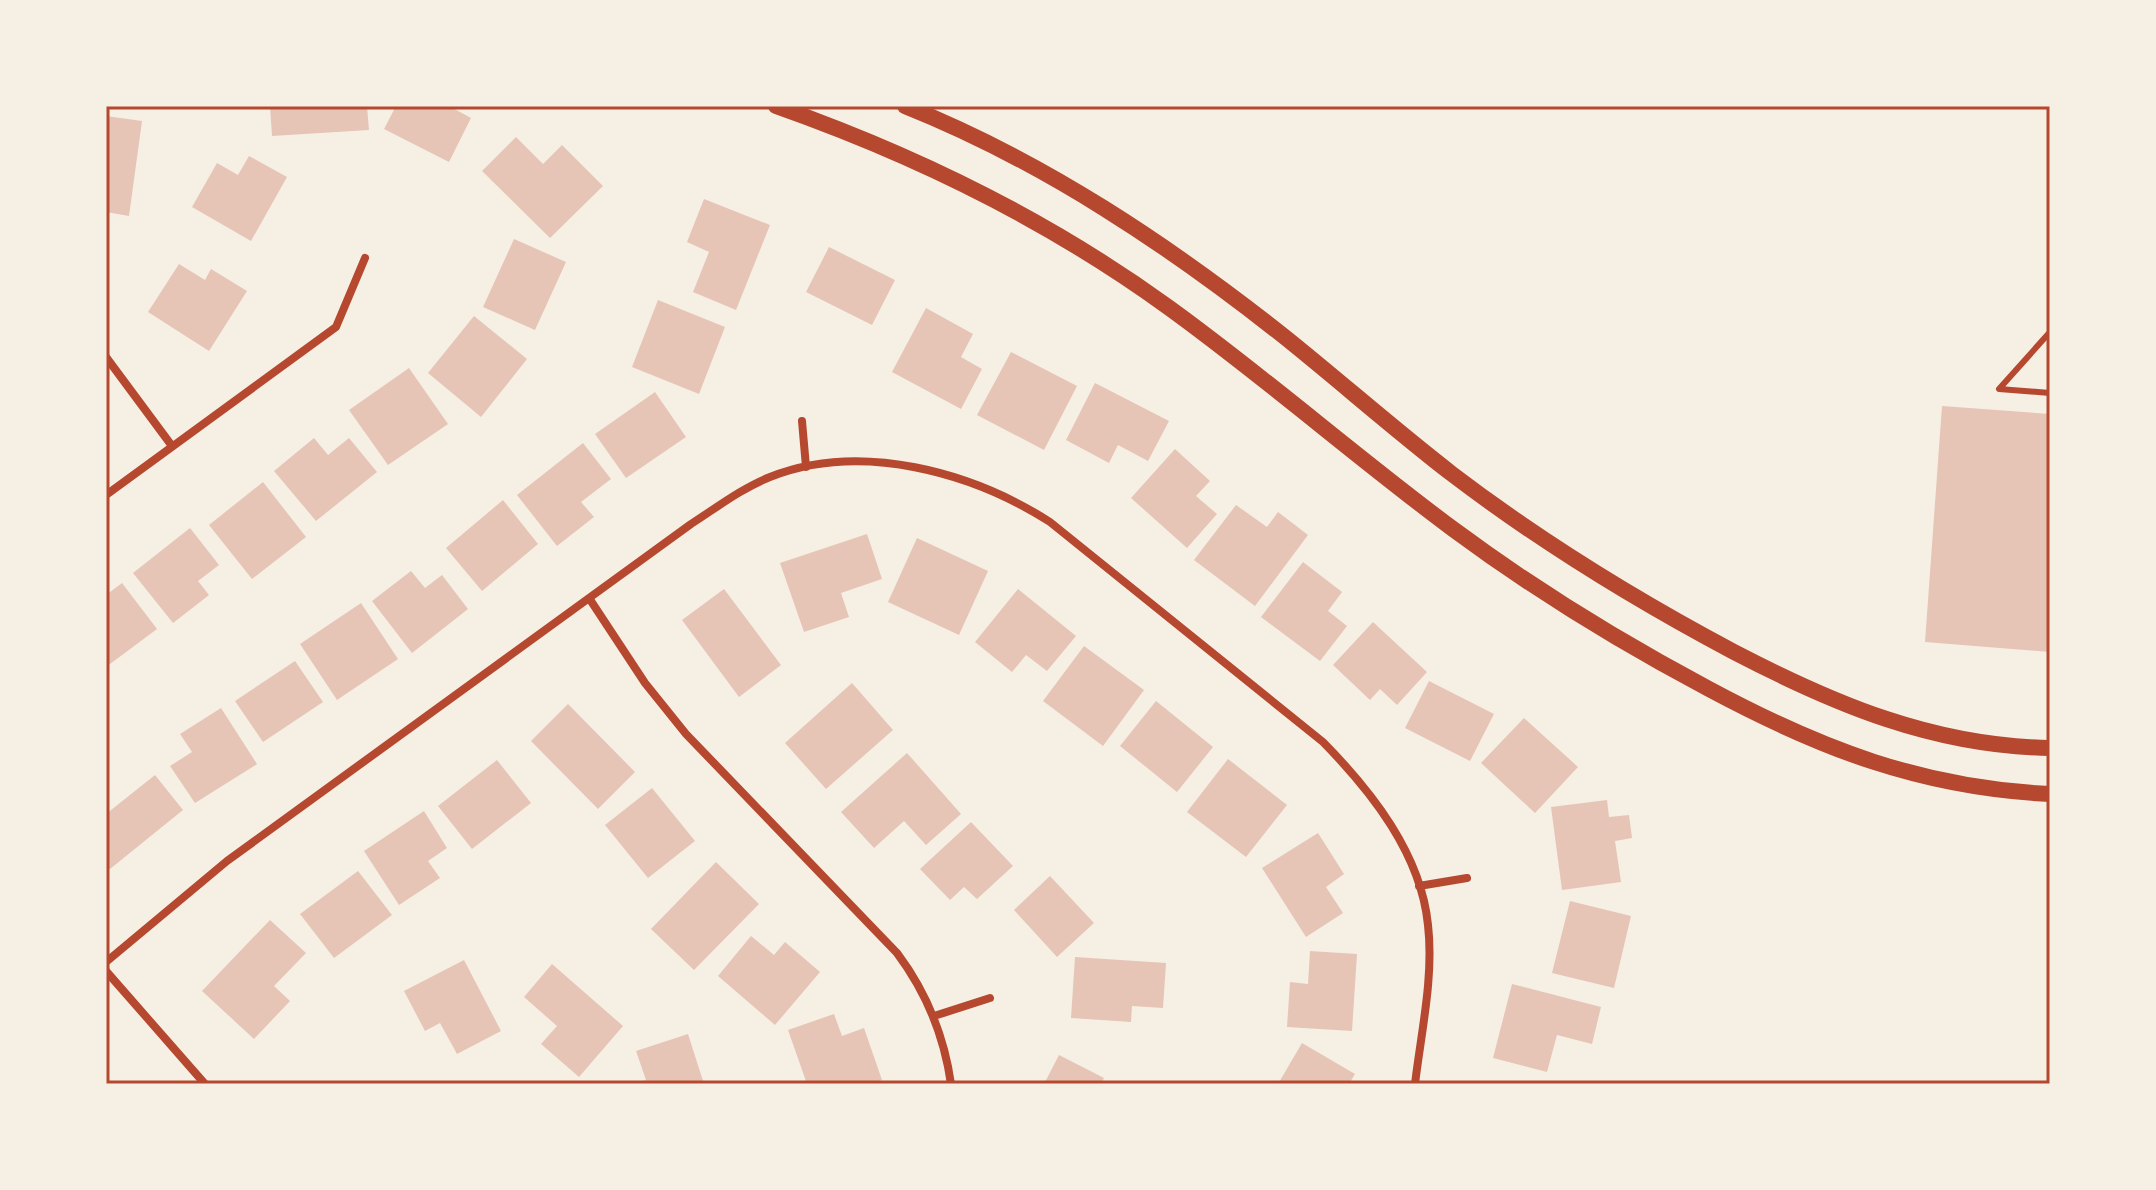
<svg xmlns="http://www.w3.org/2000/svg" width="2156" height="1190" font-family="Raleway,sans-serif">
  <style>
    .building { fill: #e6c5b7 }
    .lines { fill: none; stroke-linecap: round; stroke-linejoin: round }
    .service { stroke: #b5482f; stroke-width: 6 }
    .minor { stroke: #b5482f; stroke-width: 8 }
    .secondary { stroke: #b5482f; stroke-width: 16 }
    .neatline { fill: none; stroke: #b5482f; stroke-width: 3 }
  </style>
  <rect width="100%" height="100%" fill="#f6efe4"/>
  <path class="building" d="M270,106h97l2,24 -97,6z
    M396,106h53l22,12 -22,44 -65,-33z
    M106,116l36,5 -13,95 -23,-4z
    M516,137l27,27 19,-19 41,41 -53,52 -68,-67z
    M249,156l38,21 -36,64 -59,-34 25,-44 21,12z
    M704,199l66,26 -34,85 -43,-18 16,-40 -22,-10z
    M514,239l52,23 -31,68 -52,-23z
    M829,247l66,33 -23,45 -66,-33z
    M179,264l26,16 6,-11 36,22 -38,60 -61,-39z
    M658,300l67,27 -26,67 -67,-27z
    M926,308l47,26 -12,23 21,12 -21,40 -69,-37z
    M474,316l53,43 -46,58 -53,-44z
    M1011,352l66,34 -33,64 -67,-35z
    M409,368l39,56 -60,41 -39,-55z
    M1095,383l74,38 -21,40 -30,-16 -9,18 -43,-23z
    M655,392l31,45 -60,41 -31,-44z
    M1942,406l108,8v238l-125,-10z
    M314,438l14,17 21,-17 28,34 -61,49 -42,-50z
    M583,443l28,36 -30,23 13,15 -37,29 -40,-51z
    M1175,449l35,32 -14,15 21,18 -30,34 -56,-50z
    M263,482l43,55 -54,42 -43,-54z
    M503,500l35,44 -56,47 -36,-43z
    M1236,505l31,22 11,-15 30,23 -53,71 -61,-46z
    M190,528l29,37 -21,16 11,14 -36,28 -40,-50z
    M867,534l15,45 -41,14 8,24 -45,15 -24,-69z
    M917,538l71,33 -29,64 -71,-33z
    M1303,562l39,30 -14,19 19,15 -27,35 -59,-44z
    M411,571l14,17 17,-13 26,34 -56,44 -40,-52z
    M122,583l35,46 -51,38v-72z
    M724,589l57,76 -42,32 -57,-77z
    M1018,589l58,47 -29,35 -21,-16 -14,17 -37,-30z
    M361,603l37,56 -61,41 -37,-56z
    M1373,622l54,50 -30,33 -17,-16 -10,11 -37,-35z
    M1084,646l60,44 -41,56 -60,-45z
    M295,661l28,41 -60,40 -28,-41z
    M1429,681l65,33 -24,47 -65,-33z
    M852,683l41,47 -67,59 -41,-46z
    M1156,701l57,46 -36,45 -57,-46z
    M568,704l67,68 -37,37 -67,-68z
    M221,708l36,56 -62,39 -25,-37 22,-14 -12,-18z
    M1524,718l54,49 -43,46 -54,-50z
    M907,753l54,61 -35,31 -22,-24 -30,27 -33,-36z
    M1228,759l59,46 -41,52 -59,-45z
    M497,760l34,43 -59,46 -34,-43z
    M155,775l28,35 -73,59 -4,-5v-50z
    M652,788l43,53 -47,37 -43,-53z
    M1607,800l2,17 20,-2 3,23 -17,3 6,41 -59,8 -11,-83z
    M424,811l23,37 -19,13 12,17 -41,27 -35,-54z
    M971,822l42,44 -36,33 -13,-12 -14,13 -30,-31z
    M1318,833l26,41 -18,13 17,26 -37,24 -44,-69z
    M716,862l43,42 -65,66 -43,-41z
    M358,871l34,44 -58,43 -34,-44z
    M1050,876l44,47 -37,34 -43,-47z
    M1570,901l61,15 -17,72 -62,-15z
    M270,920l36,33 -32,33 16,15 -36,38 -52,-48z
    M751,936l23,19 11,-13 35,30 -45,53 -57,-49z
    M1310,951l47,3 -5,77 -65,-4 3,-45 18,2z
    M1075,957l91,6 -3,45 -31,-2 -1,16 -60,-4z
    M464,960l37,71 -44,23 -17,-31 -15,8 -21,-40z
    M552,964l71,62 -44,51 -38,-33 16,-18 -33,-29z
    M1512,984l89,23 -9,37 -35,-9 -10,37 -54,-14z
    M834,1014l8,22 22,-8 18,52 -13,4h-62l-19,-54z
    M688,1034l16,50h-69l11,-4 -10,-29z
    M1302,1043l53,31 -6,10h-71z
    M1059,1055l45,23 -3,6h-57z"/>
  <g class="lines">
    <path class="service" d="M2050,332l-51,57 51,4"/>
    <path class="minor" d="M106,357l66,89
      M802,421l4,46
      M106,495l230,-168 29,-69
      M589,598l56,85 41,51 211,219c30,40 47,82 54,131
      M1419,886l48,-8
      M106,962l121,-101 464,-337c25,-16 51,-36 79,-47 91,-36 202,-5 280,45l273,220c49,50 98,112 105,183 6,52 -7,108 -13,159
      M106,971l99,113
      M934,1016l56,-18"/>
    <path class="secondary" d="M776,106c139,49 272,114 392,201 97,70 188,150 285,222 81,60 167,113 256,160 112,60 213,99 341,105
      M905,106c138,55 265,140 381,232 56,45 109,92 166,136 88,67 184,126 282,178 102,53 200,94 316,96"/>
  </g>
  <rect width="2156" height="1190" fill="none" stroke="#f6efe4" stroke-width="216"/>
  <rect x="108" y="108" width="1940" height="974" class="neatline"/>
</svg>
